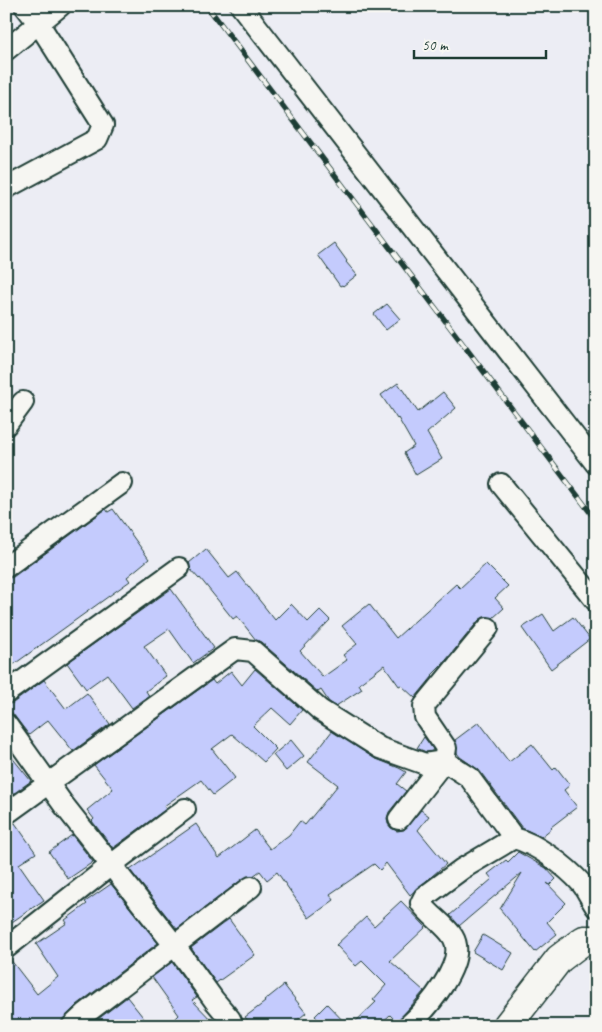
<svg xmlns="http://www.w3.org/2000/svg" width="602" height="1032" font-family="Caveat,sans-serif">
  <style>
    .building { fill: #c4cbfd; stroke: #1f3d34 }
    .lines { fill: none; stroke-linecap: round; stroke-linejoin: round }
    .street-casing { stroke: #1f3d34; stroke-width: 24 }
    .secondary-casing { stroke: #1f3d34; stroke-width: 31 }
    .street { stroke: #f6f6f2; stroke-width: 20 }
    .secondary { stroke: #f6f6f2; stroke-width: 28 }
    .rail-casing { stroke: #1f3d34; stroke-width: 5.5 }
    .rail { stroke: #f6f6f2; stroke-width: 4; stroke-dasharray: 11; stroke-linecap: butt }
  </style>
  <rect width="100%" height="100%" fill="#ecedf4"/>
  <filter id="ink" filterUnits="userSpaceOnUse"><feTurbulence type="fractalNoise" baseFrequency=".02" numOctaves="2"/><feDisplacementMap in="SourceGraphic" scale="10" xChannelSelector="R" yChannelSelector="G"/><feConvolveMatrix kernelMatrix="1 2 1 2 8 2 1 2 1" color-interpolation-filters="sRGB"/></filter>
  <g filter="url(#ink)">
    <path class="building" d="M334,243l13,18 -1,1 11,13 -14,11 -1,-1 -2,1 -22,-31z
      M387,304l13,15 -14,11 -12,-16z
      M398,383l20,29 25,-20 13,16 -29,25 15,26 -26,16 -12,-22 10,-7 -16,-28 -1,1 -16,-24z
      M106,509l2,3 5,-3 36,50 -22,18 3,4 -124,89v-91l7,-2z
      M206,549l23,29 8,-6 38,48 16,-16 17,18 12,-12 10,10 -30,31 23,26 24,-17 -4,-5 14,-11 -15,-18 27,-22 27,34 60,-54 4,4 26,-24 22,22 -13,12 9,10 -11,10 -9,-1 -5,3 -37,45 -10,10 1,1 -18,22 -14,-13 -2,1 -15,-21 -25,19 3,5 -26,17 -7,-4 -8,-12 -3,2 -57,-50 -5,-2 -19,-24 -4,3 -33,-41 -1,1 -9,-10 -1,-6z
      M171,589l43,59 -21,15 -24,-34 -25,17 22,30 -20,15 3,5 -17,12 -25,-34 -21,15 -19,-26z
      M543,614l11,17 19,-14 17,22 -39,30 -29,-41z
      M255,669l47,41 -12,14 -18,-16 -19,18 23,23 -12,13 -32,-28 -20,15 23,29 -22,17 -12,-15 -37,26 2,3 -53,39 -21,-27 2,-2 -7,-9 26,-21 -19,-24 118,-85 3,4 16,-13 11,14z
      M44,680l22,29 21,-16 23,31 -37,27 -25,-31 -19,15 -23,-30 7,-2z
      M479,722l30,40 23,-18 21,26 3,-3 14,18 -6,5 13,17 -26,20 1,1 -11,9 -19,-9 -43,-58 -19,-13 -3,-4 -2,-13z
      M332,731l42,27 25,10 7,4 -9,12 9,7 -17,21 -2,6 1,6 3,4 6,3 7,-1 17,-20 8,6 -11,14 28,34 -36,31 -24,-32 -6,7 -6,-6 -44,30 4,6 -25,18 -32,-46 -10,8 -7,-9 -7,5 -9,2 -67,51 -47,-59 66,-46 23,34 36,-28 15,19 19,-14 11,-14 5,4 33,-40 -30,-23z
      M424,737l9,12 -1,2 -6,1 -9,-4z
      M291,740l13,16 -18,15 -13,-16z
      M6,750l25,31 -25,18z
      M15,823l21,30 -17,11 25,36 -38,26v-96z
      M72,835l21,27 -25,17 -19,-27z
      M518,852l28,16 10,11 -6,6 -3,-2 19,20 -19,19 10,12 -22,18 -35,-43 22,-36 -63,53 -9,-11 42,-36 -4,-5 18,-14 2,2z
      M111,884l47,59 -81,62 -13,13 -4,8h-54v-66l4,-1 27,35 21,-17 -22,-33 31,-21 -2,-3 22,-16 -2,-2z
      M401,901l25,26 -36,34 34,30 -27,31 -7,-7 -12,11h-27l25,-24 -3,-2 13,-15 -24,-24 -6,5 -20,-21 30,-28 8,9z
      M229,919l26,36 -39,28 -25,-35z
      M483,935l30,18 -10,17 -30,-18z
      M172,962l25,35 -5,3 25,26h-49l11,-11 -27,-38z
      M284,985l22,28 -16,13h-38l-7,-9 20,-15 -1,-1z
      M127,997l23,29h-60l3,-3z
      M327,1004l21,22h-24l-9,-10z"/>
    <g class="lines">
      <g class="street-casing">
        <path id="street" d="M241,6l355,458
          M6,50l54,-44
          M6,188l91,-49 6,-14 -64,-101 -14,-18
          M6,425l17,-23
          M501,484l95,117
          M6,567l116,-84
          M6,693l173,-125
          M6,724l57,80 112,142 39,54 16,19 3,7
          M6,814l229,-165 18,2 67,59 60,38 45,16 19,-3 25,16 45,61c23,6 52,28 68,46 5,6 9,16 14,23
          M399,819l45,-58 2,-13 -21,-31 -1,-11 64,-78
          M6,948l105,-83 74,-56
          M72,1026l13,-12 166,-127
          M408,1026c19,-17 60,-64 45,-89 -7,-12 -23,-21 -32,-34l3,-6 38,-28 52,-31"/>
      </g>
      <g class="secondary-casing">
        <path id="secondary" d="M507,1026l52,-67 25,-19h12"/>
      </g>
      <use href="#street" class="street"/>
      <use href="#secondary" class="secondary"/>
      <g class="rail-casing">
        <path id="rail" d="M207,6l389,514"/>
      </g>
      <use href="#rail" class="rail"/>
    </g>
  </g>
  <rect width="602" height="1032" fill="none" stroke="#f6f6f2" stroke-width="25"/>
  <rect x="12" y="12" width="577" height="1007" fill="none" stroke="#1f3d34" stroke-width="2" filter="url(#ink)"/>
  <path d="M414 50v8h132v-8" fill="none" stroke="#1f3d34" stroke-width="2.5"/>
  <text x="422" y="50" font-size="15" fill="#1f3d34" stroke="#f6f6f2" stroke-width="4" paint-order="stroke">50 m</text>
</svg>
